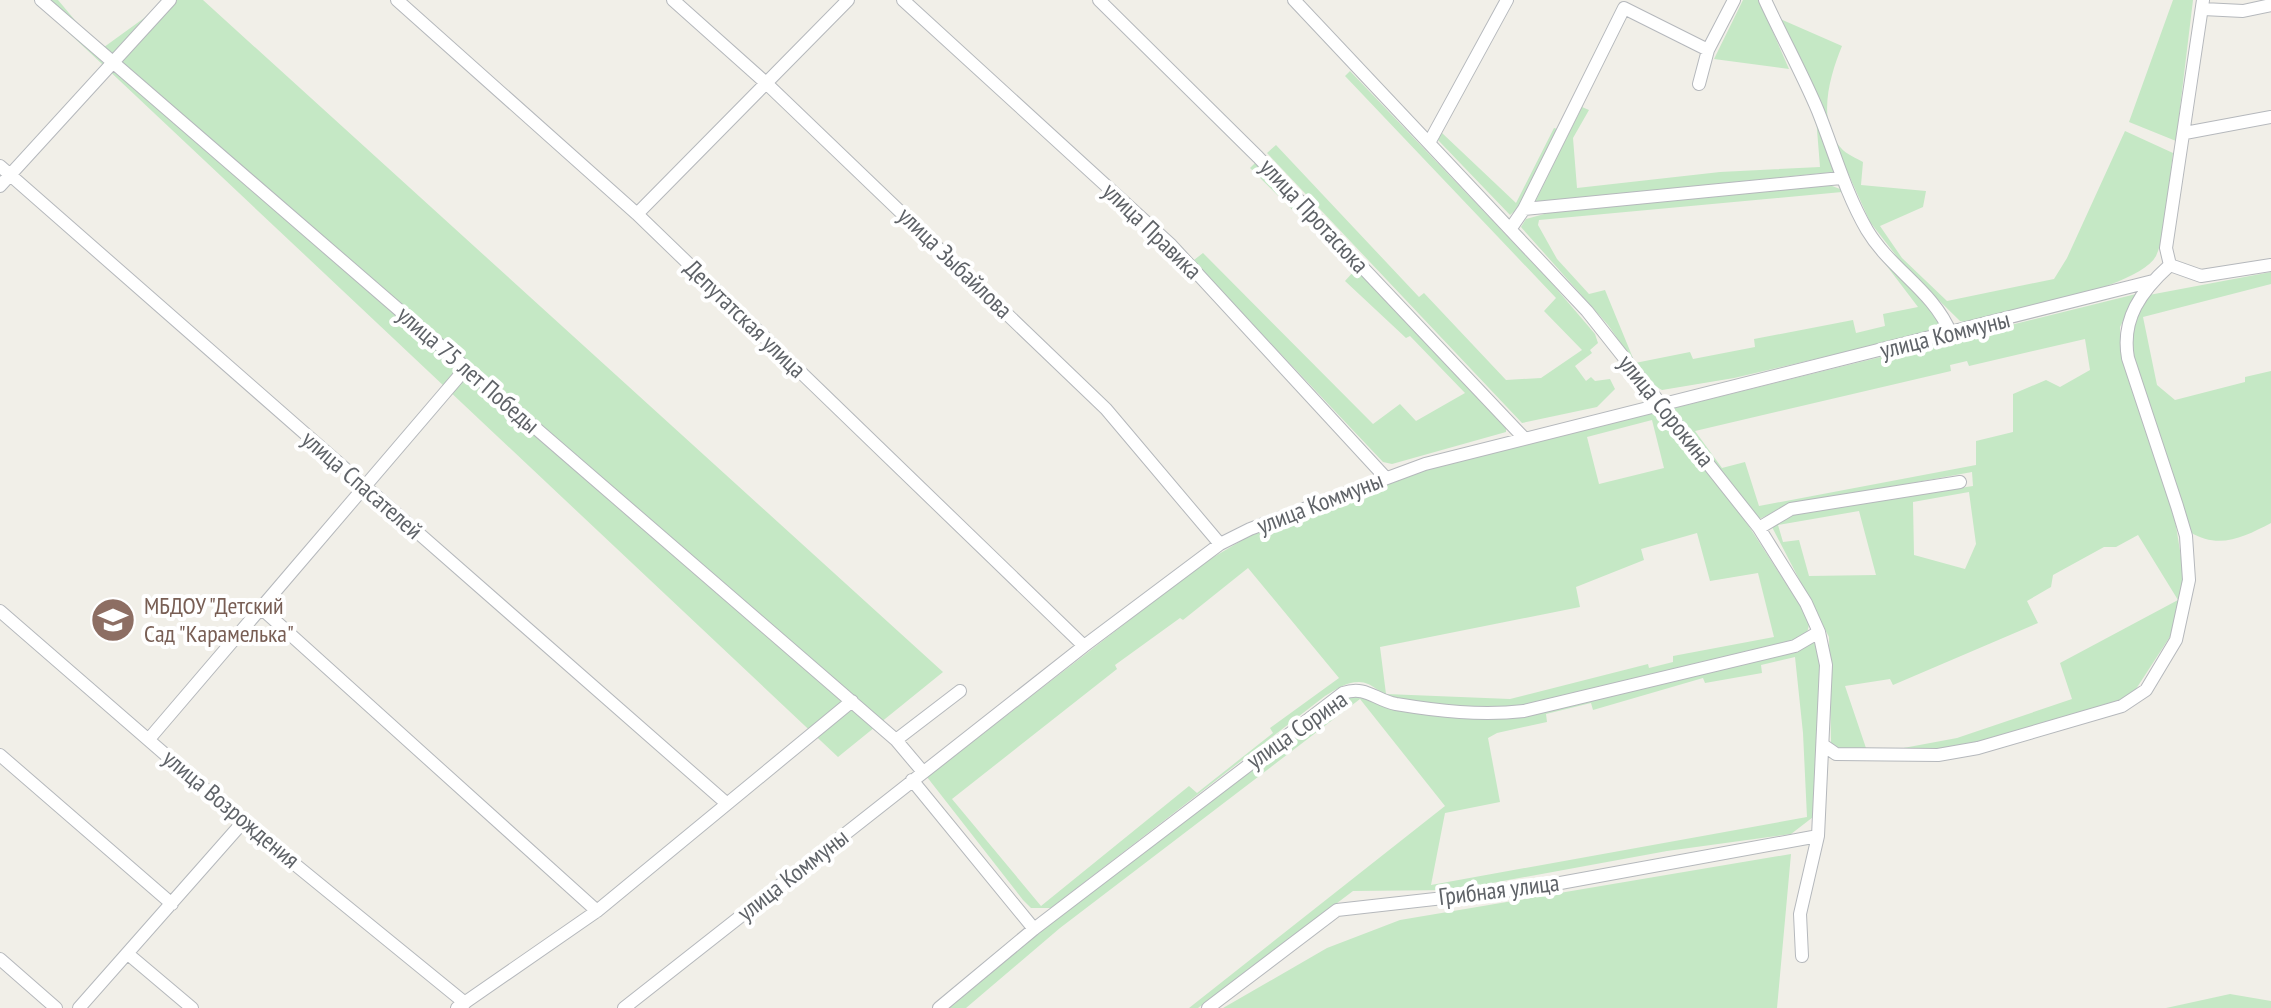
<svg xmlns="http://www.w3.org/2000/svg" width="2271" height="1008" font-family="'PT Sans Narrow',sans-serif">
  <style>
    .green { fill: #c5e8c5; fill-rule: evenodd }
    .lines { fill: none; stroke-linecap: round; stroke-linejoin: round }
    .minor-casing { stroke: #b5b8bc; stroke-width: 14 }
    .minor { stroke: #fff; stroke-width: 12 }
    .labels { text-anchor: middle; stroke-width: 8; stroke-linejoin: round; paint-order: stroke }
    .street-label { font-size: 24px; fill: #5f6368; stroke: #fff }
    .education-label { font-size: 24px; fill: #785e54; stroke: #fff; text-anchor: start }
  </style>
  <rect width="100%" height="100%" fill="#f1efe8"/>
  <path class="green" d="M34,0h24l42,50 69,-50h34l740,672 -105,85z
    M1743,0h16l30,69 -75,-10z
    M2173,0h20l-17,141 -47,-19z
    M1778,18l64,28c-12,29 -26,76 -1,102 5,6 15,10 22,14l-2,23 65,6 -3,16 -43,19 22,32 45,43 107,-22 13,-21 58,-127 48,22c-4,29 -5,78 -17,103 -17,32 -149,57 -188,67l-8,-2 -55,-54 -35,-45z
    M1350,71l199,209 46,54 3,9 -8,7 2,3 -17,13 11,15 5,-4 4,4 15,-2 5,10 -18,18 -75,16 -255,-270 9,-8 143,152 5,-4 82,87 35,-2 41,-28 -38,-39 12,-13 -211,-222z
    M1582,107l7,3 -16,28 4,50 143,-16 100,-5 -4,-50 18,55 -299,30z
    M1554,128l7,2 -42,77 -9,8 -72,-75 4,-7 74,70z
    M1257,161l249,259v12l-114,32 -9,-2 -189,-200 -17,-18 17,16 9,-7 170,171 27,-20 16,17 49,-28 -55,-57 -4,2 -61,-57 9,-10 -104,-103z
    M1827,184l13,5 105,136 -11,6 -200,47 -72,12 -14,-8 -40,-57 -87,-98 5,-8 22,-6zM1842,192l22,44 54,71 -35,7 2,12 -29,7 -3,-13 -99,19 1,8 -62,12 -3,-7 -55,11 -30,-73 -16,4 -32,-35 -19,-34 1,-5z
    M2271,272v12l-128,33 14,68 18,15 70,-18v-5l26,-6v152c-27,14 -52,27 -81,9 -12,-37 -65,-170 -62,-200 2,-15 12,-25 21,-37z
    M2136,294l-16,33v11l53,169 11,69 -11,56 -37,57 -15,11c-61,18 -160,58 -223,49l59,-11 115,-39 -12,-36 118,-63 -40,-65 -22,12h-12l-51,28 -2,12 -24,14 11,22 -145,62 -3,-6 -45,7 22,65 -26,-1 -10,-7 -2,-106 -57,-110 15,-13 186,-28 -1,-14 -180,33 -33,14 -81,-101 -4,-10zM2085,339l5,31 -30,17 -14,-7 -33,14v38l-37,9v24l-217,41 -14,-44 -23,6 -27,-37 256,-60 -1,-6 17,-4 2,5zM1969,492l7,52 -11,25 -51,-14 -1,-53zM1859,511l17,64 -67,1 -10,-36 -16,2 -5,-17z
    M1647,412l17,5 70,86 76,118 -3,12 -10,7 -272,66c-42,3 -91,2 -132,-8 -12,-3 -21,-16 -34,-16 -13,0 -24,8 -34,14l-274,212h-20l-8,-8 -96,-123 275,-213 69,-41 216,-74zM1652,420l12,48 -65,16 -12,-47zM1697,533l13,48 48,-8 16,64 -101,19v6l-24,6 -1,-4 -138,35 -124,-5 -6,-47 200,-40 -4,-20 68,-27 -3,-11zM1248,568l91,110 -69,50 3,5 -76,60 -8,-7 -148,120 -89,-107 165,-130 -2,-4 65,-47 3,2z
    M1814,638l7,7 -4,169 -26,20 -124,17 -213,39 -101,1 -155,117h-9l256,-202 -85,-107 -300,229 -94,80h-18l50,-44 352,-270 137,24zM1795,657l8,76 4,84 -376,68 14,-72 55,-11 -12,-64 9,-5 50,-11 -1,-8 45,-11 2,7 110,-32 2,5 57,-10 -1,-8z
    M1791,854l-14,154h-554l104,-60 73,-28z
    M2230,994l41,7v7h-105z"/>
  <g class="lines">
    <g class="minor-casing">
      <path id="minor" d="M41,0l855,740
        M397,0l240,214 447,432
        M673,0l93,83 340,326 114,135
        M903,0l268,245 214,232
        M1099,0l159,157 266,281
        M1294,0l293,311 172,217 47,75 13,29 7,33 -8,171 -18,78 2,42
        M1765,0c17,37 37,73 53,111 16,40 27,81 49,119 24,40 66,60 84,104
        M2203,9l40,2 28,-6
        M1699,84l9,-34 26,-50
        M2185,133l86,-16
        M1430,141l77,-141
        M0,166l725,636
        M0,186l170,-186
        M1524,209l317,-31
        M637,214l211,-214
        M1511,228l13,-19 100,-201 84,42
        M2170,265l-4,-17 37,-248
        M2170,265l31,11 70,-11
        M1759,528l32,-19 169,-27
        M261,608l336,303
        M0,611l243,211 222,181
        M149,739l317,-371
        M1823,745l13,9 102,1 40,-7 144,-42 24,-16 30,-50 13,-60 -3,-44 -9,-30 -49,-148c-7,-39 13,-67 42,-93
        M0,755l172,149
        M923,772l-27,-32 64,-49
        M912,780l122,149
        M128,954l64,54
        M0,959l56,49
        M79,1008l164,-186
        M457,1008l140,-97 255,-210
        M624,1008l460,-362 136,-102 30,-15 175,-65 728,-183
        M939,1008l95,-79 309,-236c23,-8 32,7 53,11 42,7 85,12 128,7l271,-65 24,-14
        M1208,1008l129,-98 196,-22 285,-52"/>
    </g>
    <use href="#minor" class="minor"/>
  </g>
  <defs>
    <g id="school-disc" transform="scale(2.3)"><circle r="9.5" fill="#8d6e63" stroke="#fff"/><path d="M0-5L7-2L0 1L-7-2ZM-4 1L0 2.5L4 1V4Q0 6-4 4Z" fill="#fff"/></g>
  </defs>
  <g fill-rule="evenodd">
    <use href="#school-disc" x="113" y="620"/>
  </g>
  <g class="labels">
    <g class="street-label">
      <text transform="translate(1314 216) rotate(47)" y="8">улица Протасюка</text>
      <text transform="translate(1152 231) rotate(44)" y="8">улица Правика</text>
      <text transform="translate(955 263) rotate(44)" y="8">улица Зыбайлова</text>
      <text transform="translate(745 319) rotate(44)" y="8">Депутатская улица</text>
      <text transform="translate(1945 335) rotate(-14)" y="8">улица Коммуны</text>
      <text transform="translate(468 370) rotate(41)" y="8">улица 75 лет Победы</text>
      <text transform="translate(1666 411) rotate(51)" y="8">улица Сорокина</text>
      <text transform="translate(362 485) rotate(41)" y="8">улица Спасателей</text>
      <text transform="translate(1320 503) rotate(-21)" y="8">улица Коммуны</text>
      <text transform="translate(1297 730) rotate(-35)" y="8">улица Сорина</text>
      <text transform="translate(231 809) rotate(40)" y="8">улица Возрождения</text>
      <text transform="translate(793 875) rotate(-38)" y="8">улица Коммуны</text>
      <text transform="translate(1499 890) rotate(-7)" y="8">Грибная улица</text>
    </g>
    <g class="education-label">
      <text x="144" y="614">МБДОУ "Детский<tspan x="144" dy="28">Сад "Карамелька"</tspan></text>
    </g>
  </g>
</svg>
